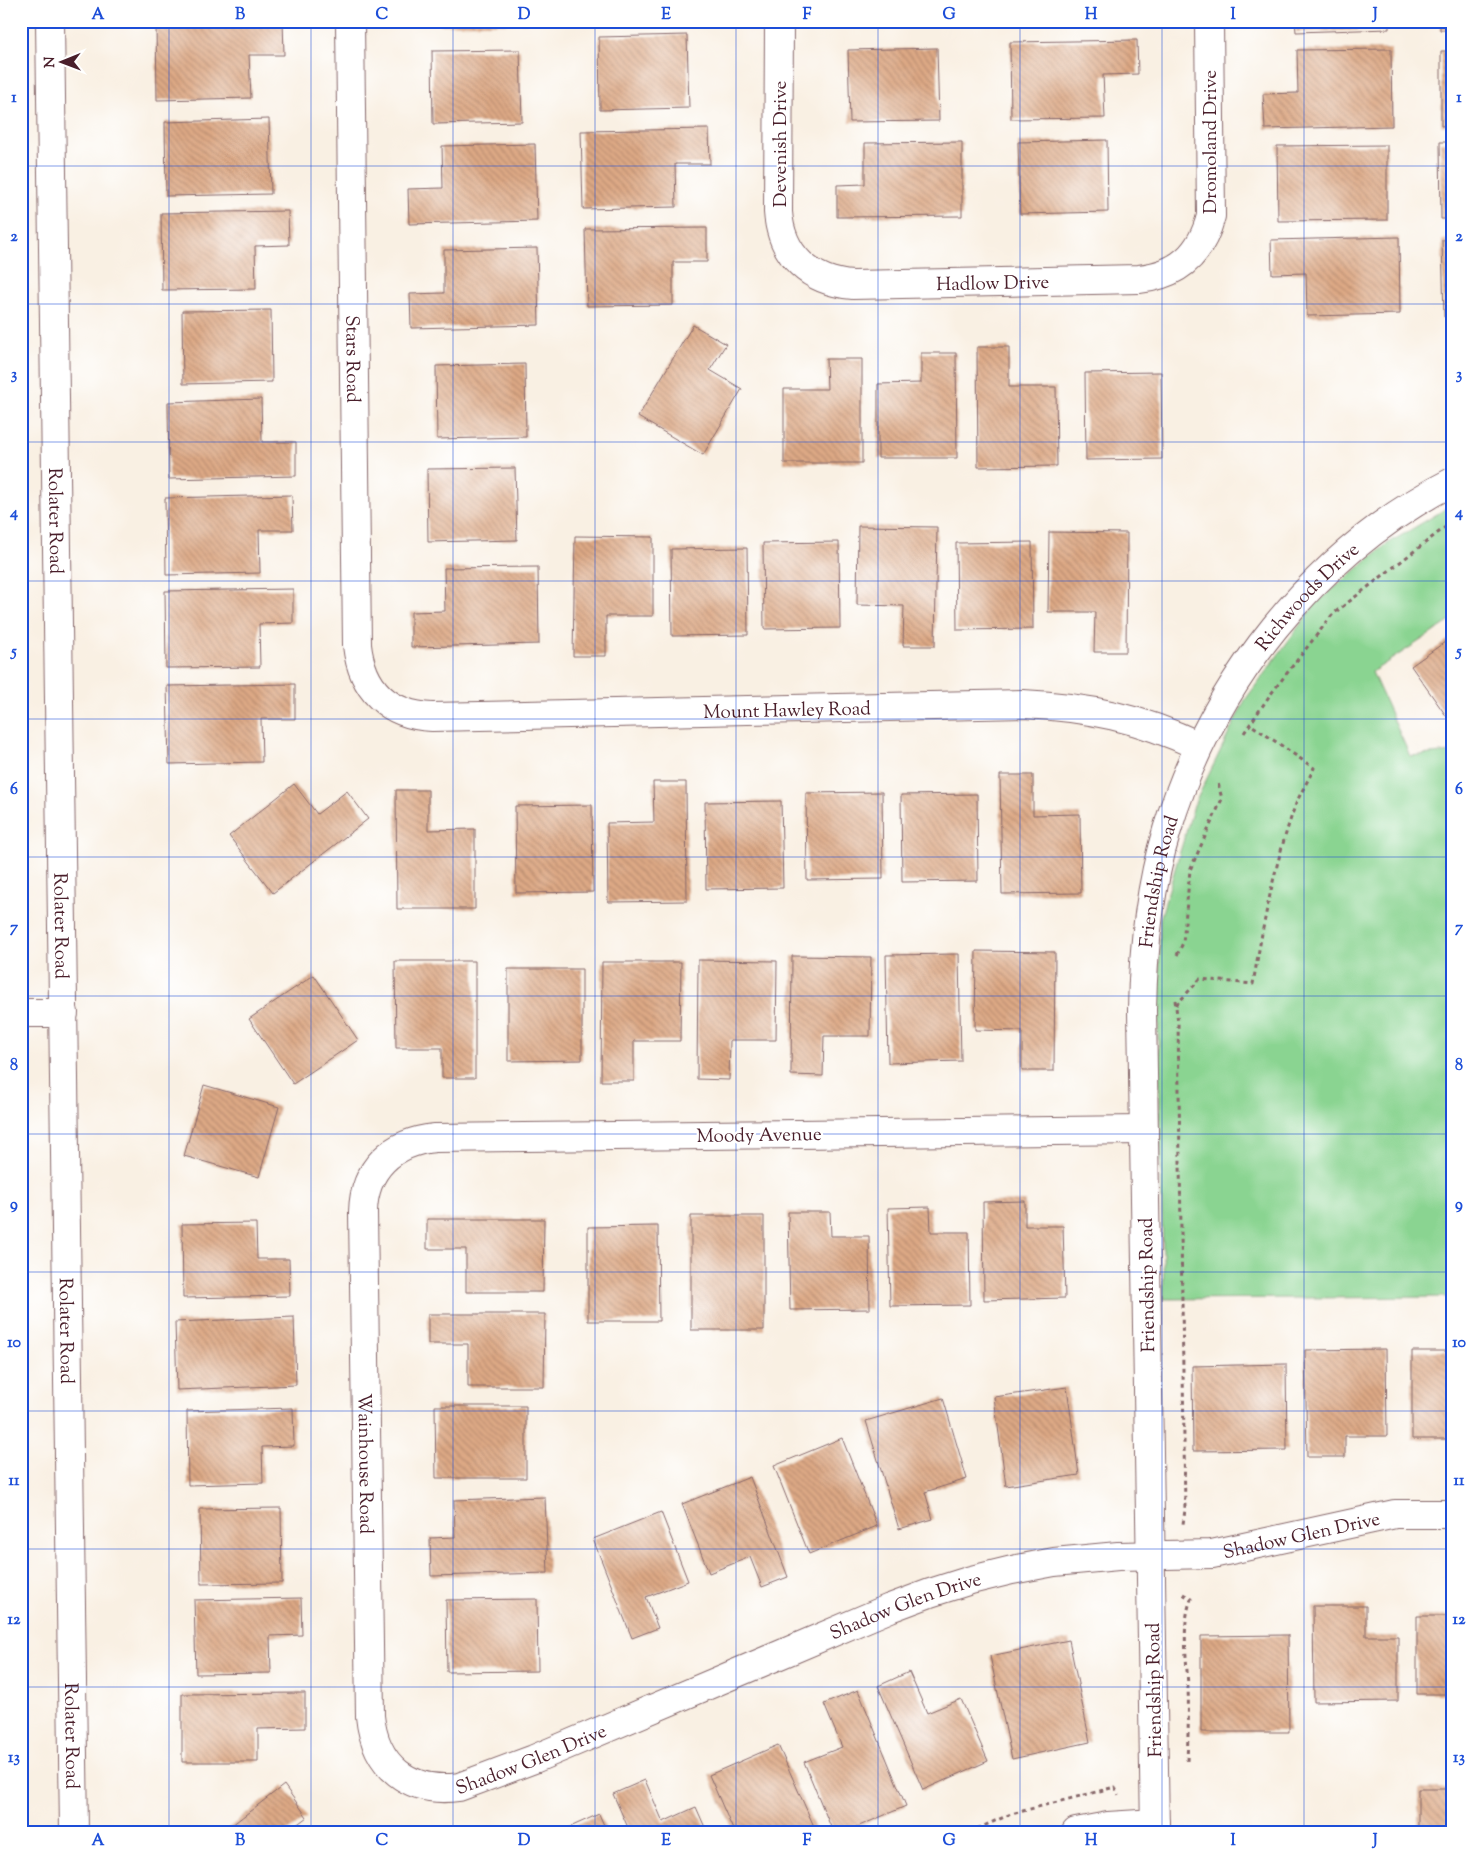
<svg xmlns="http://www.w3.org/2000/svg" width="1473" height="1853" font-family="'Sorts Mill Goudy',serif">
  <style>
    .green { fill: #8ad491; stroke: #6a7a5e }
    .building { fill: url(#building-back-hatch) }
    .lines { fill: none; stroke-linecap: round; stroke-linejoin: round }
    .minor-casing { stroke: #87686b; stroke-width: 30 }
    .major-casing { stroke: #87686b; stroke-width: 30 }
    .path { stroke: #87686b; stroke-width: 3; stroke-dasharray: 4 4; stroke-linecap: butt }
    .minor { stroke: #fff; stroke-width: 28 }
    .major { stroke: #fff; stroke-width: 28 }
    .grid { fill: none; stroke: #1d4ed8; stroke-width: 1; stroke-opacity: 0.55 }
    .labels { text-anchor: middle; stroke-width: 4.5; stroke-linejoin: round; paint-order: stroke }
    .street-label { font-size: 19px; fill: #4a1f2b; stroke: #fff }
    .neatline { fill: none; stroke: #1d4ed8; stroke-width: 2 }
    .grid-label { font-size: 16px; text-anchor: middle; font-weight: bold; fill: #1d4ed8 }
  </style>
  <defs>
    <pattern id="building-back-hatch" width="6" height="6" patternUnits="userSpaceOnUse" patternTransform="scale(1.25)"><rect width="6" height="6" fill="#dda985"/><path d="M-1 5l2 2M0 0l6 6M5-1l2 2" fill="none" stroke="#b5896d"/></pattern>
  </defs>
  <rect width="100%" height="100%" fill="#fff"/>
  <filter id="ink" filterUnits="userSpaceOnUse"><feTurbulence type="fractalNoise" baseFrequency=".02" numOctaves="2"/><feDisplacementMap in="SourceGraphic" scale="10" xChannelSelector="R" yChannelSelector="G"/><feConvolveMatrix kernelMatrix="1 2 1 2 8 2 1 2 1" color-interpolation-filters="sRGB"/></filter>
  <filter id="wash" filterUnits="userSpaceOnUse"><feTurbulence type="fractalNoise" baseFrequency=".0096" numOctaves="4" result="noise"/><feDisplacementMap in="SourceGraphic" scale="20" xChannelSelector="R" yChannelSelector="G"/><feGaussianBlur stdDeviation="1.12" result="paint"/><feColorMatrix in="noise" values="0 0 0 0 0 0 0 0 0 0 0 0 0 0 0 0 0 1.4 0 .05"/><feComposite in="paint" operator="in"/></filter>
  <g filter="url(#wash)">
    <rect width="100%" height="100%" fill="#f9f0e3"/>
    <path class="green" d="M1452,505v115l-80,52 38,84 42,-4v545l-288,2 -6,-262 2,-118 34,-114 51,-105 71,-97 71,-59z"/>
    <g id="blocks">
      <path class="building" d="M221,21h62l1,34h-35l2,43 -94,2 -1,-77z
        M440,21h88v2l-88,2z
        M841,21h77v2l-77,2z
        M1295,21h94v8l-93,3z
        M1440,21h12v9h-12z
        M687,35l2,73 -89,2 -1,-73z
        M1137,40l1,34 -35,1 2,43 -94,1 -1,-77z
        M937,48l2,73 -89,1 -2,-72z
        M1391,49l1,77 -127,3 -2,-35 35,-1 -1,-43z
        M520,50l2,72 -89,2 -1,-73z
        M1441,51h11v74l-11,1z
        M269,119l2,75 -105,2 -1,-74z
        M709,129l1,35h-35l1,43 -93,2 -2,-78z
        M1107,140l1,72 -88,2 -2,-72z
        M962,142v74l-125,1v-32l28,-1v-41z
        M1440,142h12v77h-11z
        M535,144l2,77 -128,3 -1,-35 35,-1 -1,-42z
        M1387,145v75l-109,1 -1,-75z
        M288,211l1,34 -34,1 1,43 -94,1 -1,-77z
        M707,228v34h-34v43l-86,1 -2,-77z
        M1399,237l1,77 -93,2 -1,-43 -34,1 -1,-34z
        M1452,239v77l-8,1 -2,-77z
        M537,248l2,77 -128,3 -1,-34 34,-1v-43z
        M271,310l1,72 -89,2 -1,-73z
        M693,325l33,19 -16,26 32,19 -39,66 -65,-38z
        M977,347h32v40h47l1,79 -79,1z
        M921,353h35l1,105h-79v-74l43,-1z
        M826,359h36v104h-78v-74h43z
        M525,364l1,73 -89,2 -1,-73z
        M1161,372l1,87 -76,1 -1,-87z
        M261,399l1,43h34v34l-127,3 -1,-77z
        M515,468l2,72 -89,2 -1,-73z
        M292,495l1,35h-34l1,43 -94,2 -1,-77z
        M858,526l79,1 -2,119h-32l1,-40 -47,-1z
        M1049,532l78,1 -1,119h-32l1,-40h-47z
        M575,536l78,1v79h-47v40h-33z
        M839,542l1,86 -76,1 -1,-86z
        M1032,542l1,87 -76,1 -1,-87z
        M747,548l1,87 -76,1 -1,-87z
        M538,567l1,77 -128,3v-35l34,-1 -1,-43z
        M293,589v34l-34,1 1,43 -94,1 -1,-77z
        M1452,637v87l-41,-58z
        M295,684v35h-34l1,43 -93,2 -2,-78z
        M1000,775h33v40l47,-1 1,79 -79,1z
        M653,782h33l1,119 -79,1 -1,-79 47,-1z
        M294,784l23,30 30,-23 21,28 -95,74 -44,-57z
        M396,790h32v40l47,-1v80h-78z
        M882,792l1,87 -76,1 -1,-87z
        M977,794l1,87 -76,1 -1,-87z
        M781,801l2,87 -77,1 -1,-87z
        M592,805l1,87 -77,1 -1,-87z
        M976,951l79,1 -1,119h-32v-40l-47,-1z
        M959,954l2,107 -73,2 -2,-108z
        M792,956l79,1 -1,79h-46l-1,40 -32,-1z
        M698,960l79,1 -1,79h-46l-1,40 -32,-1z
        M395,961h80v117h-33v-30h-46z
        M602,962h79l-1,79h-46v40h-33z
        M508,969h74v91l-74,1z
        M314,975l44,65 -65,44 -44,-65z
        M204,1085l75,22 -20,70 -75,-21z
        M1025,1201v25h38l2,72 -81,2 -1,-98z
        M930,1207l1,25h38l1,73 -80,1 -2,-98z
        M788,1212h42l1,24h38l1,73 -80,1z
        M691,1216h73v114h-73z
        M427,1219h117l-1,73h-77v-43h-39z
        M256,1223l1,36h32l1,37 -107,2 -1,-74z
        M658,1226l1,95h-71v-94z
        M428,1314h117l-1,73h-76v-43h-40z
        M294,1317l2,68 -119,5 -2,-68z
        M1386,1349l1,87h-42v21h-38l-2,-107z
        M1412,1351h40v88h-40z
        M1286,1364l1,86 -94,1 -1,-85z
        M1067,1387l12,88 -73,11 -12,-89z
        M943,1398l24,81 -42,13 8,27 -34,10 -33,-108z
        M435,1406h91v72h-90z
        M293,1408l1,38 -32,1 1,36 -75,2 -1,-74z
        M842,1438l35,88 -68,28 -35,-88z
        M750,1477l38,100 -26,10 -12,-30 -41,16 -27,-69z
        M545,1497l3,76 -117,3 -1,-38 25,-1 -1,-37z
        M281,1508l1,75 -81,1 -1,-75z
        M661,1512l27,69 -42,16 12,31 -26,10 -39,-99z
        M301,1598l1,37 -32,1 1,37 -75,1 -2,-74z
        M537,1599l1,72 -91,1 -1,-72z
        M1313,1606h53v30h32v65l-84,1z
        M1417,1616h35v78h-35z
        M1288,1635l1,97h-88v-96z
        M1069,1640l21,102 -78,17 -22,-103z
        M909,1672l18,41 34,-14 27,62 -65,29 -45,-104z
        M858,1690l48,116 -61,26h-12l-29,-70 38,-15 -18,-43z
        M305,1693v35l-47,1v33h-76v-68z
        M778,1745l38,86 -82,1 -25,-57z
        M645,1780l18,42 33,-15 11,25h-77l-17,-38z
        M284,1785l23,32 -20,15h-64z
        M1418,1789h34v43h-34z
        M599,1814l8,18h-48z"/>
    </g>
  </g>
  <g filter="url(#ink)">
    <use href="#blocks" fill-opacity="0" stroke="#87686b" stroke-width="1"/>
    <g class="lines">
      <g class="minor-casing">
        <g id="minor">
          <path id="s1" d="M350,21l7,624c5,44 31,70 75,72l591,-13c65,3 117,14 176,42"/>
          <path id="s2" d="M779,21l-1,191c3,43 32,70 75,73l286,-6c40,-4 62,-25 72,-63l-2,-195"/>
          <path d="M21,1013h43"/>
          <path id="s3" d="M1144,1130l-709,8c-43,4 -71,31 -72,74l7,504c5,50 39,78 89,71l75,-28 356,-151 40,-15 41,-13 41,-10 42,-8 64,-6 94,-2 183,-40h57"/>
          <path d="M1076,1832l32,-6 47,-3"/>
          <path id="s4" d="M1155,1832l-13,-822c1,-61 7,-121 25,-180 44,-146 148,-278 285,-348"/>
        </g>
      </g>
      <g class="major-casing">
        <g id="major">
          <path id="s5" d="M50,21l24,1811"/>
        </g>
      </g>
      <path class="path" d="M1244,733l26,-38 63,-81 119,-92
        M1177,955l6,-12 7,-73 32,-71 -4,-16
        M1175,1000l3,22 7,488 -2,14
        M1176,1005l24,-26 53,5c10,-59 21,-118 41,-175 5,-14 14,-28 20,-41l-64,-44
        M1183,1594l8,5c-10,27 -4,60 -3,89 1,24 0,49 -1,73
        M970,1832l41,-18 104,-27 3,8"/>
      <use href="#minor" class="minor"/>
      <use href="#major" class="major"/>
    </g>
  </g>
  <path class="grid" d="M169,21v1811M311,21v1811M453,21v1811M595,21v1811M736,21v1811M878,21v1811M1020,21v1811M1162,21v1811M1304,21v1811M21,166h1431M21,304h1431M21,442h1431M21,581h1431M21,719h1431M21,857h1431M21,996h1431M21,1134h1431M21,1272h1431M21,1411h1431M21,1549h1431M21,1687h1431"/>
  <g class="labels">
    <g class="street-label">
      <text transform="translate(1209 142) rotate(-90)" y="7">Dromoland Drive</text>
      <text transform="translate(779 144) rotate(-90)" y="7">Devenish Drive</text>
      <text dy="7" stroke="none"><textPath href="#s2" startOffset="446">Hadlow Drive</textPath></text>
      <text dy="7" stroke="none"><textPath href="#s1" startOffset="338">Stars Road</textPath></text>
      <text dy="7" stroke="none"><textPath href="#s5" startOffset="500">Rolater Road</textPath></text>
      <text dy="7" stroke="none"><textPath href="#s4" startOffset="1280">Richwoods Drive</textPath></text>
      <text dy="7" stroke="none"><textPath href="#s1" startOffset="1094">Mount Hawley Road</textPath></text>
      <text dy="7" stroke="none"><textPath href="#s4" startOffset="952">Friendship Road</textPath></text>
      <text dy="7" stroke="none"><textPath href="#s5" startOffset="905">Rolater Road</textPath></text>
      <text transform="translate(759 1134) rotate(-1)" y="7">Moody Avenue</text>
      <text transform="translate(1146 1285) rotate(-91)" y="7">Friendship Road</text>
      <text dy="7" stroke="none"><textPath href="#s5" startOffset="1310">Rolater Road</textPath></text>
      <text dy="7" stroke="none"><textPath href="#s3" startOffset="1075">Wainhouse Road</textPath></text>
      <text dy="7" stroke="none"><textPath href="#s3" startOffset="2344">Shadow Glen Drive</textPath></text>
      <text dy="7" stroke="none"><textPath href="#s3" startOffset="1939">Shadow Glen Drive</textPath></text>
      <text transform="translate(1153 1690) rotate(-91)" y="7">Friendship Road</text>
      <text dy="7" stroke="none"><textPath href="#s5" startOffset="1715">Rolater Road</textPath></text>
      <text dy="7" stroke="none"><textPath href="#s3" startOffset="1534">Shadow Glen Drive</textPath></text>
    </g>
  </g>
  <rect width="1473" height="1853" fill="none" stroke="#fff" stroke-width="55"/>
  <g transform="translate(62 62) rotate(269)" stroke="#ffffff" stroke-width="4" paint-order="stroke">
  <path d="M0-4L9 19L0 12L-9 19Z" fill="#4a1f2b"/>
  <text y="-8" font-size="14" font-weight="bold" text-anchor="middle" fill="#4a1f2b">N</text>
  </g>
  <rect x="28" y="28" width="1418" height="1798" class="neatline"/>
  <g class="grid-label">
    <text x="98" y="19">A</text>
    <text x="240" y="19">B</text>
    <text x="382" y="19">C</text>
    <text x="524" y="19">D</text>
    <text x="666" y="19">E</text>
    <text x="807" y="19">F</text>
    <text x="949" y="19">G</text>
    <text x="1091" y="19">H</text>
    <text x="1233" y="19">I</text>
    <text x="1375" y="19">J</text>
    <text x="14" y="102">1</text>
    <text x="1459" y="102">1</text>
    <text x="14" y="241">2</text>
    <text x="1459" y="241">2</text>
    <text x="14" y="379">3</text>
    <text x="1459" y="379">3</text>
    <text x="14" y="517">4</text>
    <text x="1459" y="517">4</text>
    <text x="14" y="656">5</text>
    <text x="1459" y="656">5</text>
    <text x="14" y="794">6</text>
    <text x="1459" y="794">6</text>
    <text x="14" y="932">7</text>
    <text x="1459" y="932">7</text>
    <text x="14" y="1070">8</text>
    <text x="1459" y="1070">8</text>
    <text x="14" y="1209">9</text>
    <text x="1459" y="1209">9</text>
    <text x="14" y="1347">10</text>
    <text x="1459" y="1347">10</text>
    <text x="14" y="1485">11</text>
    <text x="1459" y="1485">11</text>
    <text x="14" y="1624">12</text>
    <text x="1459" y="1624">12</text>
    <text x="14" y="1762">13</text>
    <text x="1459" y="1762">13</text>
    <text x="98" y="1845">A</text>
    <text x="240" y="1845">B</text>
    <text x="382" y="1845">C</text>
    <text x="524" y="1845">D</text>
    <text x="666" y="1845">E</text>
    <text x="807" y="1845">F</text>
    <text x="949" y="1845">G</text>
    <text x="1091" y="1845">H</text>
    <text x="1233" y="1845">I</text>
    <text x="1375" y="1845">J</text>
  </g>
</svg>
